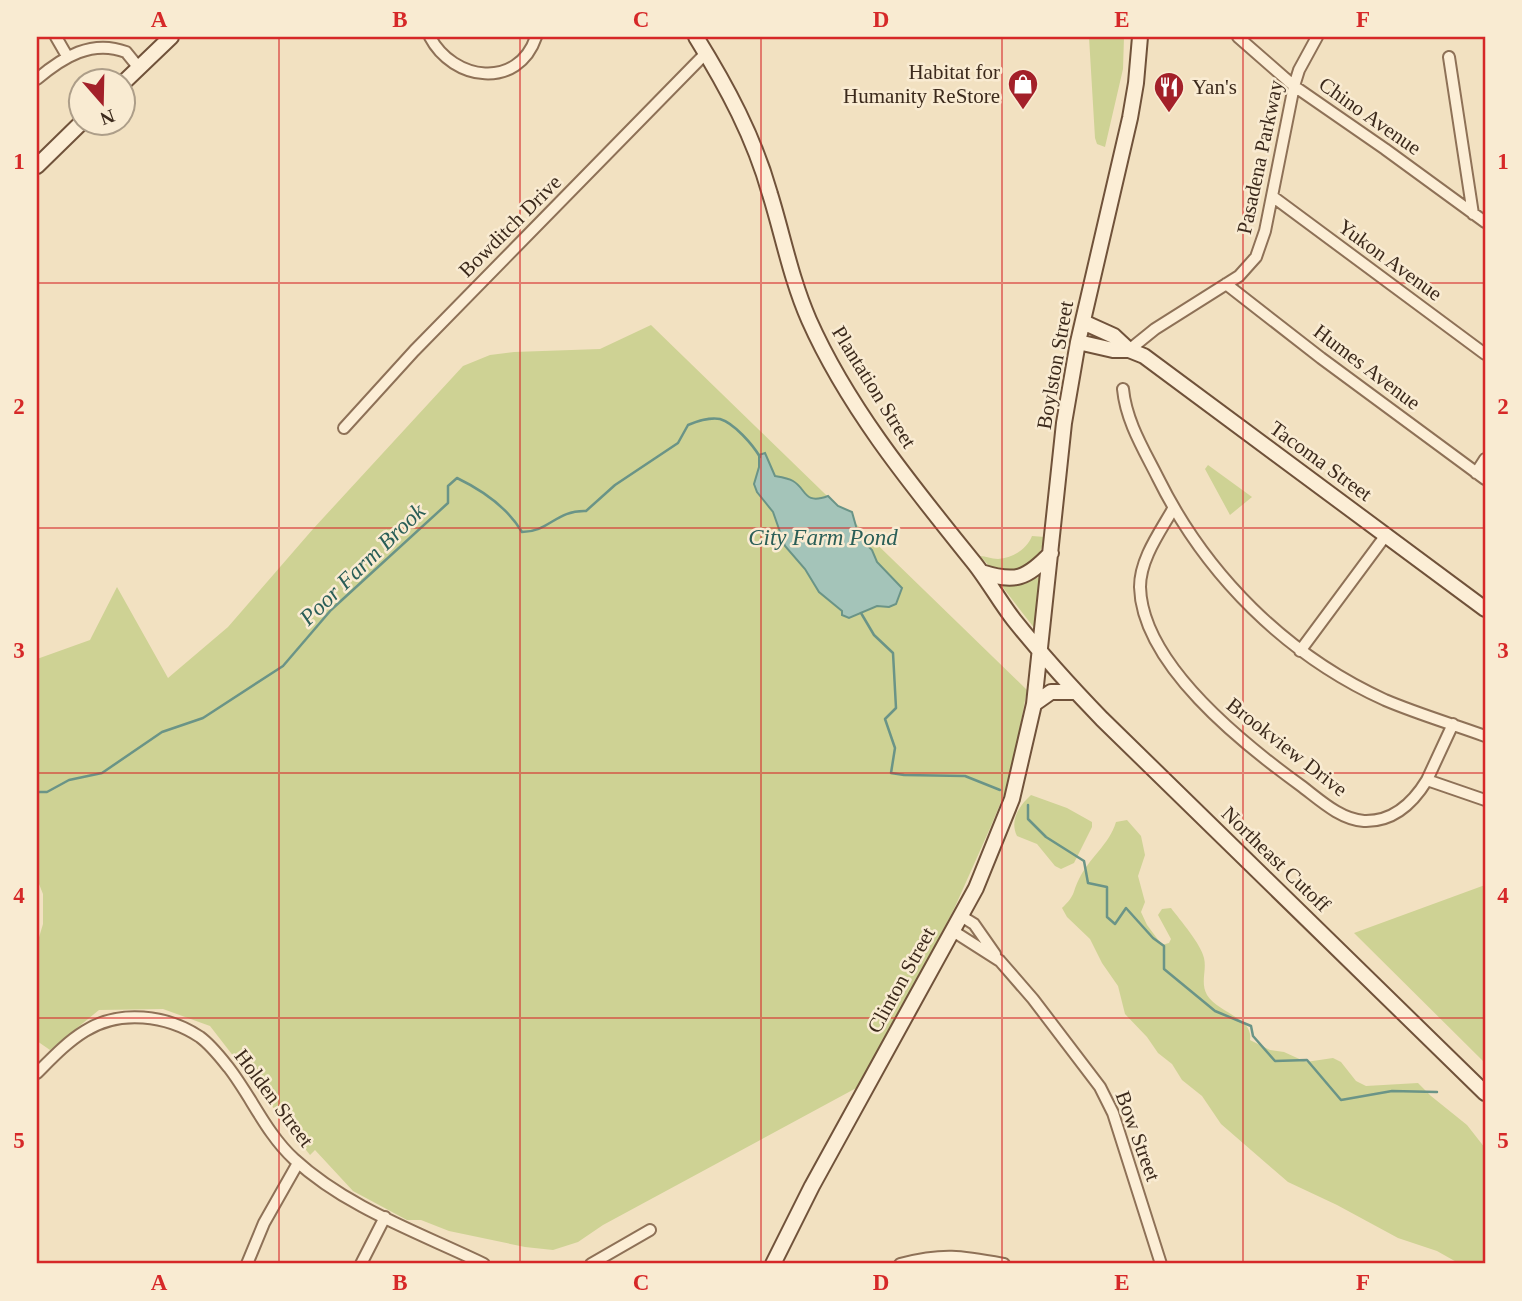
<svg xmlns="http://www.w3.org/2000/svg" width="1522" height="1301" font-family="'Times New Roman',serif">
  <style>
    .green { fill: #ced294 }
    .water { fill: #a4c4b9; stroke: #6a9487; stroke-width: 2 }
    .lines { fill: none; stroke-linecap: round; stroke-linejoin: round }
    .stream { stroke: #6a9487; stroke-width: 2.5 }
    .street-casing { stroke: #8e7157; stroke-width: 14 }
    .secondary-casing { stroke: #70523a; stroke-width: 18 }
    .street { stroke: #fceed6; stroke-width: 10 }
    .secondary { stroke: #fceed6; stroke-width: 14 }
    .grid { fill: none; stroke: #d62828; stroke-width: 2; stroke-opacity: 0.55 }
    .labels { text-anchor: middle; stroke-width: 5; stroke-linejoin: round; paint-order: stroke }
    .poi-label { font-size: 21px; fill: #3c2a1c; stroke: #f9ebd2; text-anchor: end }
    .street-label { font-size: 21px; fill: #3c2a1c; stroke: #f9ebd2 }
    .water-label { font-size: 23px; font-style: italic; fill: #2a5e57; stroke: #f9ebd2 }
    .neatline { fill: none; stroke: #d62828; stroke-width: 2.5 }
    .grid-label { font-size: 23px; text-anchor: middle; font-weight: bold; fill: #d62828 }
  </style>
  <rect width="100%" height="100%" fill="#f2e1c1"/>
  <path class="green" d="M1089,37h35l-1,32 -18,78 -8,-3 -2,-6z
    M651,325l376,365 -17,90 -19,46 -37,83 -94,177 -257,139 -25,17 -25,8 -28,-3 -76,-16 -28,-11h-14l-54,-29 -38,-41 -5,5 -100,-129 -47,-17 -64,1 -49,40 -13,-9v-97l6,-20v-30l-6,-15 2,-58 -2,-1v-161l53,-19 27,-53 51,91 60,-51 85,-98 150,-163 27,-11 24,-3 86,-3z
    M1208,465l44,32 -22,18 -25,-46z
    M1032,536l13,1c-4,17 -10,24 -23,35l-28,-1 -14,-15c6,0 11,3 18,3 15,-1 29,-10 34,-23z
    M1041,576l-6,53 -34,-44 23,-1z
    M1031,795l36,13 25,14v5l-18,36 -13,6 -6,-3 -18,-22 -20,-8c-8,-16 3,-31 14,-41z
    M1127,820l14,16 4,19 -7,21 7,26 -4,10 6,13 15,20 7,-2 2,-4 -13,-24 4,-6 9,-1c9,12 30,36 33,50 3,13 -4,24 3,37 11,18 47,23 43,45l20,10 14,2 22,10 27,-4 8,4 15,19 10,5 52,-3 13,13 36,29 18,23v116h-25l-23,-13 -39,-13 -61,-33 -49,-23 -67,-58 -19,-28 -20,-16 -10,-16 -14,-11 -11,-16 -22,-23 -7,-28 -16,-23 -12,-24 -23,-22 -5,-9c14,-13 10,-15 17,-29 10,-21 30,-34 37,-57z
    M1485,885v178l-131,-130z"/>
  <path class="water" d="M765,453l10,23c6,1 13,2 18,5 14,8 10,24 35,15l10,10 14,6 7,25 13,13 5,12 25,26 -6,16 -7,3 -12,-1 -28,12 -7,-3v-4l-23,-19 -14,-23 -20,-23 -12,-34 -16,-20 -3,-8 5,-17v-12z"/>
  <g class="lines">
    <path class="stream" d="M861,613l13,22 19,18 3,55 -11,11 10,29 -4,25 13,2 61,1 35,14
      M37,792h10l22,-12 33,-7 60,-41 41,-14 80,-52 48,-56 117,-107v-17l9,-8c27,13 50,29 65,54 27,0 34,-22 64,-21l29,-26 63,-42 10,-18c10,-4 21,-8 32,-6 14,4 33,26 40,38
      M1028,805v14l18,18 38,24 4,22 19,4v30l8,7 11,-16 27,30 11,8v23l51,42 36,15 2,10 22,25 32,-1 34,40 51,-9 45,1"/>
    <g class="street-casing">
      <path id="street" d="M56,37l11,19
        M430,37c23,44 88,53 106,0
        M1238,37l56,49 91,63 100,73
        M1449,57l24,157
        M37,79c26,-22 55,-40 89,-27l13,16
        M1272,196l213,158
        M1226,284l95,74 164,121
        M1129,350l26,-21 84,-53 17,-19 9,-26 29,-145 5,-16 18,-33
        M1123,389c3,32 21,61 35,89 48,97 128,177 227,222 33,14 67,24 100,36
        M344,428l70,-77 292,-298
        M1476,473l9,-14
        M1173,509c-13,23 -33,50 -33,78 2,77 102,156 160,198 19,14 39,34 64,36 29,1 49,-18 63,-41l58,20
        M1300,651l86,-116
        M1427,780l26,-56
        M961,916l13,8 21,30
        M953,931l47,30 33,38 67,88 13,26 48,151
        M37,1073c15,-15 30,-31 48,-42 35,-22 82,-16 115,6 11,8 21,21 29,31 23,30 37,65 65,91 53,49 126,74 190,105
        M247,1264l17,-41 34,-60
        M361,1264l24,-47
        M591,1264l59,-34
        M900,1264c44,-11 60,-8 104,0"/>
    </g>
    <g class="secondary-casing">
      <path id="secondary" d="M696,37c31,50 58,100 74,157 13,42 21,85 39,126 40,90 105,168 166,244 14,18 25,38 39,56 28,35 57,67 88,99l383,374
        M122,84l49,-47
        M37,166l45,-44
        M1083,322l31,14 15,14 15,6 341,253
        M1078,342l35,8h16
        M981,572c35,11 45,7 70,-19
        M1034,704l17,-12h24
        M773,1264l39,-78 164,-298 36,-89 22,-95 30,-281 14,-81 52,-224 6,-35 4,-46"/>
    </g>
    <use href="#street" class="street"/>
    <use href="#secondary" class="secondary"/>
  </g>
  <path class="grid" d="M279,37v1227M520,37v1227M761,37v1227M1002,37v1227M1243,37v1227M37,283h1448M37,528h1448M37,773h1448M37,1018h1448"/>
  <defs>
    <g id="shop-pin" transform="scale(1.575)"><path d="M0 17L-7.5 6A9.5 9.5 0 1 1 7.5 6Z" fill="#a32029" stroke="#f9ebd2"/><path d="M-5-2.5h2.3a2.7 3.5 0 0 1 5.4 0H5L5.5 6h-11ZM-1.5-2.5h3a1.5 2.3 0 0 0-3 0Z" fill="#fff"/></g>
    <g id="restaurant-pin" transform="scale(1.575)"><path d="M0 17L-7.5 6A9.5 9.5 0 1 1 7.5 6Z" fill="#a32029" stroke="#f9ebd2"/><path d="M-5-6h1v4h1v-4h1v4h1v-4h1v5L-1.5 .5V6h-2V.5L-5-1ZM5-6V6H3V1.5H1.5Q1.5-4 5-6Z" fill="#fff"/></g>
  </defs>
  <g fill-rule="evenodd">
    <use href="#shop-pin" x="1023" y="84"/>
    <use href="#restaurant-pin" x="1169" y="87"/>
  </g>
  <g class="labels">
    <g class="poi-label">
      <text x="1000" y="79">Habitat for<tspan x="1000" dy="24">Humanity ReStore</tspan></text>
      <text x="1192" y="94" text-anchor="start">Yan's</text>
    </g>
    <g class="street-label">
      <text transform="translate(1370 116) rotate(35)" y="7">Chino Avenue</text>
      <text transform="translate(1260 157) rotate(-78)" y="7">Pasadena Parkway</text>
      <text transform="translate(510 226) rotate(-45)" y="7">Bowditch Drive</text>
      <text transform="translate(1390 260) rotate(36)" y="7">Yukon Avenue</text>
      <text transform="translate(1055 365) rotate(-80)" y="7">Boylston Street</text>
      <text transform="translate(1367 367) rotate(37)" y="7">Humes Avenue</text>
      <text transform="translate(874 387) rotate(58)" y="7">Plantation Street</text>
      <text transform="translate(1321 461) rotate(36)" y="7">Tacoma Street</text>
      <text transform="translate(1287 747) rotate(38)" y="7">Brookview Drive</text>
      <text transform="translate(1276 859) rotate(44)" y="7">Northeast Cutoff</text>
      <text transform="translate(901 980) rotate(-61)" y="7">Clinton Street</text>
      <text transform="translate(274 1098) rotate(53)" y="7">Holden Street</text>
      <text transform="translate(1138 1136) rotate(70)" y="7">Bow Street</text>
    </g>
    <g class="water-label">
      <text x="823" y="545">City Farm Pond</text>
      <text transform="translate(362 564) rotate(-44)" y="8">Poor Farm Brook</text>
    </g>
  </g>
  <rect width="1522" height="1301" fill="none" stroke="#f9ebd2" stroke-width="77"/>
  <g transform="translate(102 102) rotate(160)"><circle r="33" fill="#f9ebd2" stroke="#ad9e89" stroke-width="2"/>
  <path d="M0-5L12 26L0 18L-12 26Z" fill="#a32029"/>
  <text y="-10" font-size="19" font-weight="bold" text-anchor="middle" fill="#3c2a1c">N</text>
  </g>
  <rect x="38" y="38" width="1446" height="1224" class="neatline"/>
  <g class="grid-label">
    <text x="159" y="27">A</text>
    <text x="400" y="27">B</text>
    <text x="641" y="27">C</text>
    <text x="881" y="27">D</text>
    <text x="1122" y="27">E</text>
    <text x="1363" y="27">F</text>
    <text x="19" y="169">1</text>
    <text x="1503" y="169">1</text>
    <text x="19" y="414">2</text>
    <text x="1503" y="414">2</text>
    <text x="19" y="658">3</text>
    <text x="1503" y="658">3</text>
    <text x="19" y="903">4</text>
    <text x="1503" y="903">4</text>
    <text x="19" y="1148">5</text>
    <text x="1503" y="1148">5</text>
    <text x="159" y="1290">A</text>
    <text x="400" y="1290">B</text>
    <text x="641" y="1290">C</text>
    <text x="881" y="1290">D</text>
    <text x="1122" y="1290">E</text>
    <text x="1363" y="1290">F</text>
  </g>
</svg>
